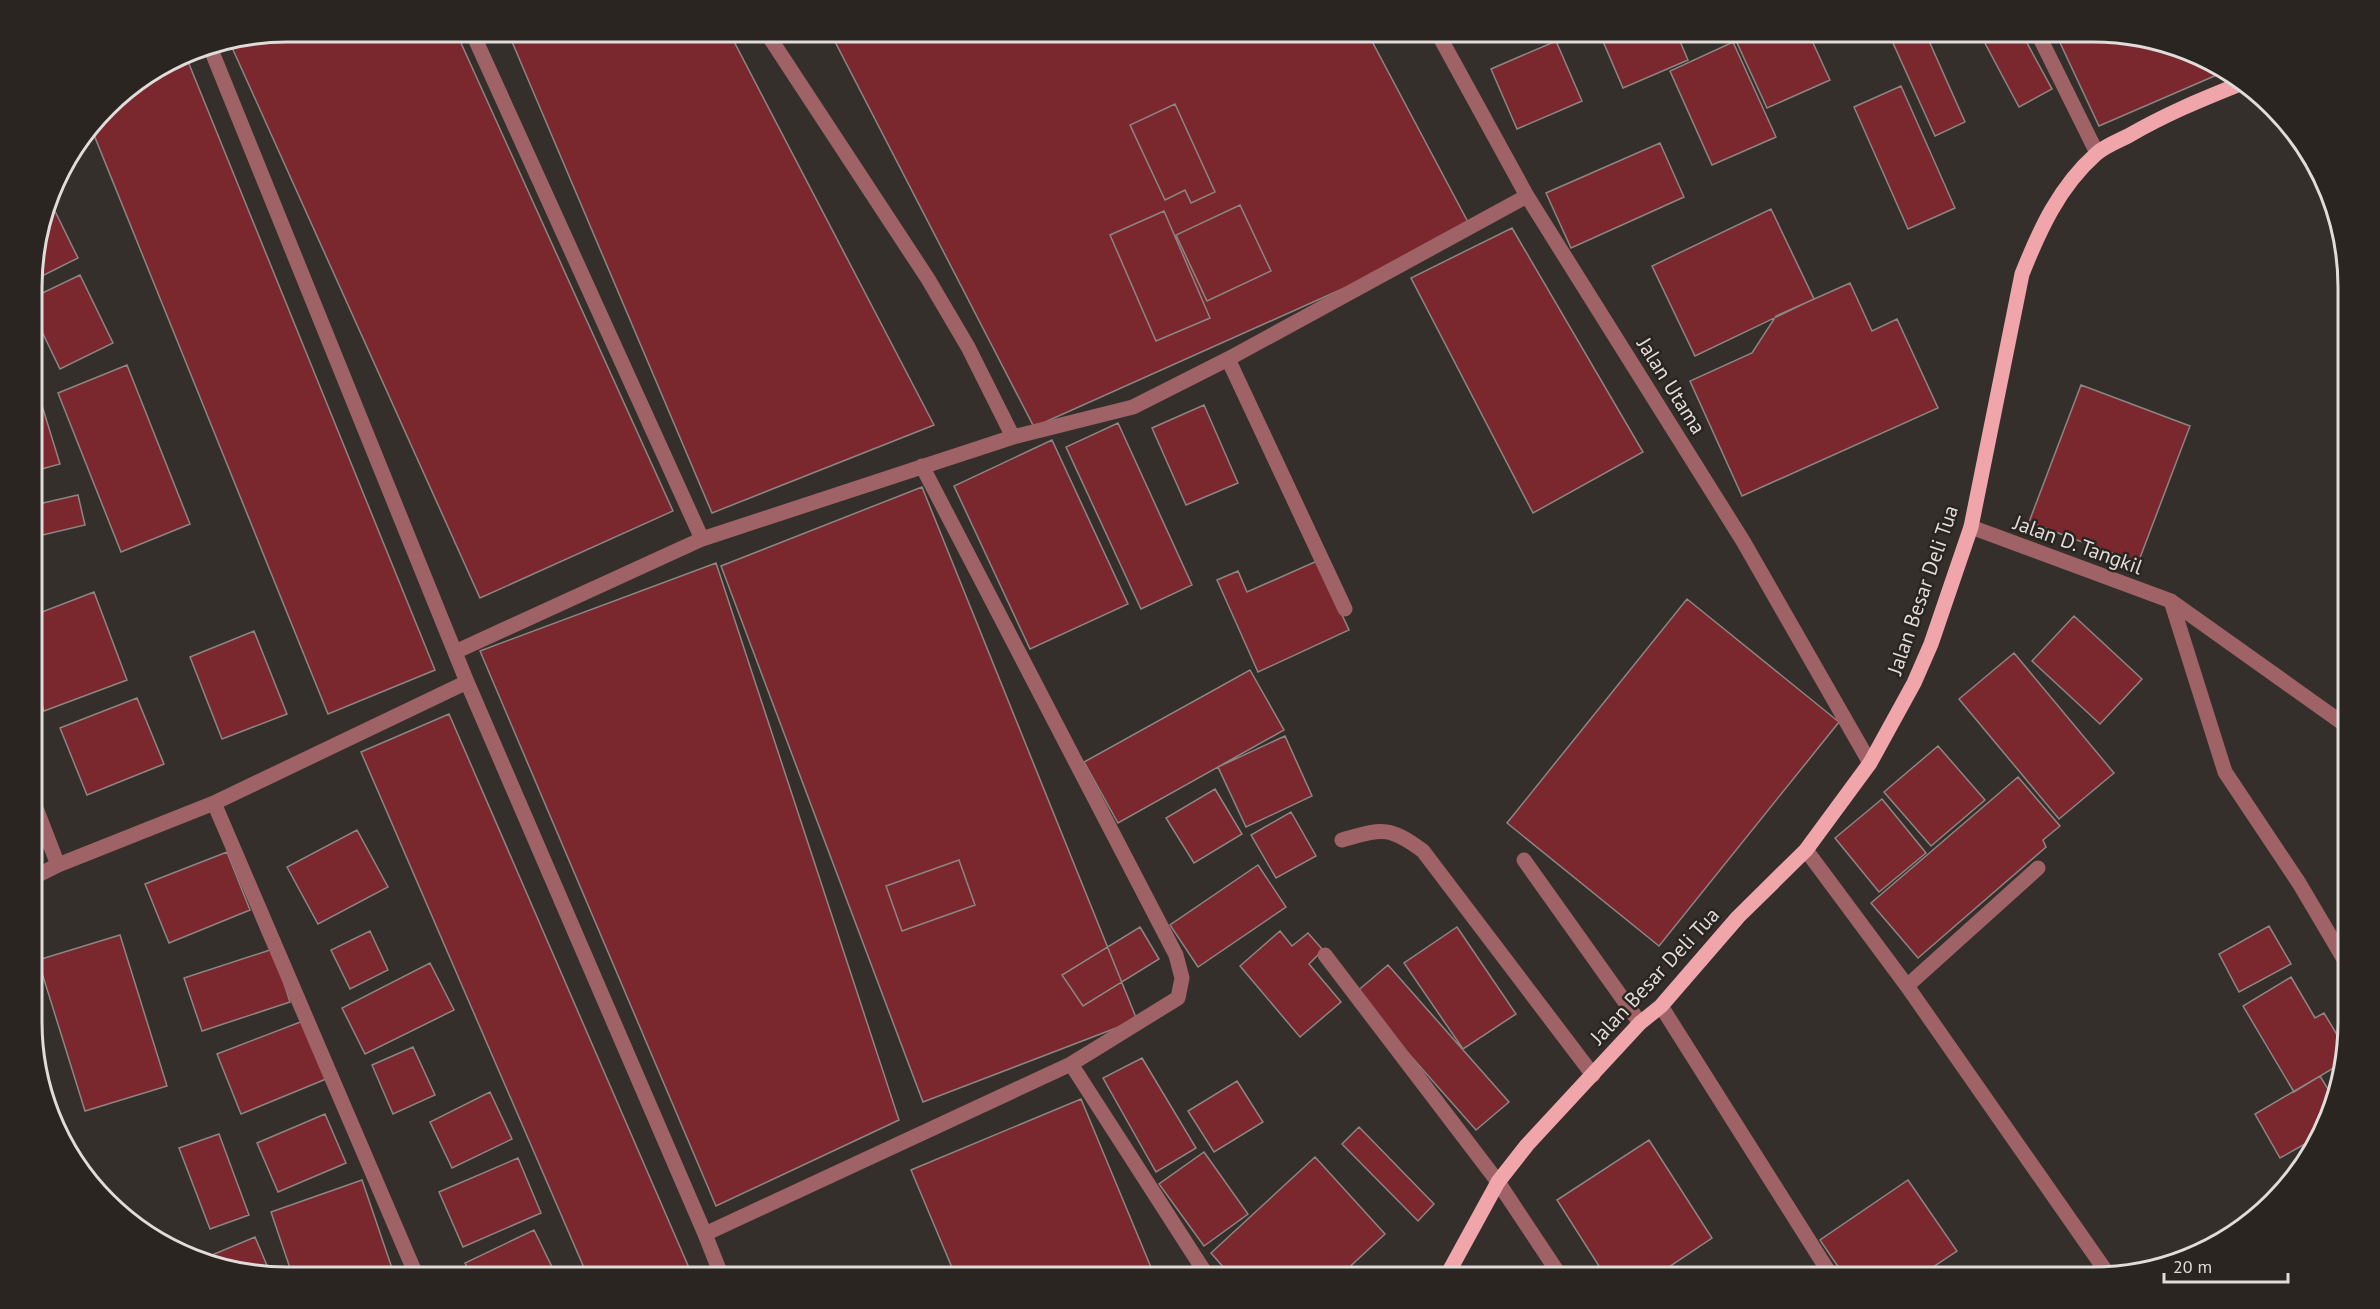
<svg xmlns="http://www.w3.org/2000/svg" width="2380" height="1309" font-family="'PT Sans',sans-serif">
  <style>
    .building { fill: #7a282d; stroke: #8d8584; stroke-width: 1.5 }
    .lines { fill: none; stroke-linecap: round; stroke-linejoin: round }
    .minor { stroke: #9f6367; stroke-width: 15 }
    .major { stroke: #f0a5aa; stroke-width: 15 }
    .labels { text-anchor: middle; stroke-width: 5; stroke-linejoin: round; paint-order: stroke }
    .street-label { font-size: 21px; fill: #dfdcd9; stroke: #2a2521 }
    .rim { fill: none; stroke: #dfdcd9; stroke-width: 3 }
  </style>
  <rect width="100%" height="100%" fill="#342f2a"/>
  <path class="building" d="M287,32h169l217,479 -193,87 -250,-555z
    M523,32h206l205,393 -222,88 -202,-476z
    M830,32h537l102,192 -71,40 -364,163z
    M1599,32h77l12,28 -65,28z
    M1732,32h76l22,48 -63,28z
    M1888,32h37l40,90 -30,14z
    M1979,32h42l31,57 -33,18z
    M2055,32h38l66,8 61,26 6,5 -127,55z
    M2134,37l16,2 -13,6z
    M1556,41l26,60 -65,28 -26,-60z
    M1733,42l43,95 -64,28 -42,-94z
    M185,54l250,616 -107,44 -236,-584 26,-35z
    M1901,86l54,122 -47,21 -54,-122z
    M1175,104l40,88 -24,11 -6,-13 -20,10 -35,-75z
    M1660,143l24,54 -113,51 -25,-55z
    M50,201l28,57 -44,22v-26z
    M1240,205l31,66 -64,30 -31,-66z
    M1771,209l43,90 -119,57 -43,-90z
    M1164,211l46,107 -54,23 -46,-106z
    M1512,228l131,224 -110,61 -122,-235z
    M80,275l33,68 -53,26 -26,-54v-18z
    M1850,283l22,48 25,-12 41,89 -196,88 -52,-115 62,-28 24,-37z
    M127,365l63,159 -69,28 -63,-159z
    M2081,385l109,41 -52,137 -109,-41z
    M36,386l24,78 -26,7v-84z
    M1204,405l34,78 -52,22 -34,-77z
    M1118,423l74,162 -51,24 -75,-162z
    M1052,440l76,164 -98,45 -76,-163z
    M922,487l215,533 -214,82 -202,-536z
    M78,495l7,30 -51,12v-32z
    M1317,561l32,69 -91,42 -41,-92 21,-9 9,21z
    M716,563l183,557 -183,86 -236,-555z
    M94,592l33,88 -83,31 -10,-28v-68z
    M1687,599l152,123 -180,224 -152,-123z
    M2074,616l68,63 -42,45 -68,-63z
    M254,631l33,83 -65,25 -32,-82z
    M2014,653l100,120 -55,46 -100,-120z
    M1250,670l34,60 -166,93 -34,-61z
    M137,698l27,66 -77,31 -27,-67z
    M449,714l244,563h-105l-227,-525z
    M1285,736l27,60 -66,31 -28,-60z
    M1938,746l47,54 -54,46 -47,-54z
    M2018,777l42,49 -17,14 3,7 -128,111 -47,-55z
    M1215,789l27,45 -48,29 -28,-45z
    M1882,799l44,54 -47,39 -44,-54z
    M1291,812l25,44 -40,22 -25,-43z
    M357,830l31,57 -70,37 -31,-57z
    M227,852l23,58 -81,33 -24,-59z
    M959,860l16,45 -73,26 -16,-45z
    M1258,865l28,42 -88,60 -28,-42z
    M2269,926l22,38 -52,28 -20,-38z
    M1140,927l19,32 -76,47 -21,-31z
    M1457,927l59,87 -53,35 -59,-86z
    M370,931l18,39 -38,19 -19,-39z
    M1280,931l12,15 16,-13 15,17 -14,14 32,38 -41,35 -60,-71z
    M120,935l47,151 -82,25 -47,-151z
    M273,949l17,53 -88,29 -18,-53z
    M430,963l24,47 -89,44 -23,-46z
    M1388,965l121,137 -33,28 -121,-137z
    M2291,977l24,41 9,-5 21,35 -5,16 -46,28 -51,-86z
    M303,1021l23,58 -85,35 -24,-60z
    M413,1047l22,48 -42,19 -21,-49z
    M1142,1058l54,90 -40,24 -53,-94z
    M2320,1076l11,18 -12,42 -39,22 -25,-44z
    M1237,1081l26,41 -49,30 -26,-41z
    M490,1092l22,47 -60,29 -22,-46z
    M1081,1099l74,178h-199l-45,-107z
    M325,1114l21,49 -68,29 -21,-49z
    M1359,1127l75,77 -16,17 -76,-77z
    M219,1134l30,81 -39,14 -31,-81z
    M1649,1140l63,98 -58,39h-48l-49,-77z
    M1204,1152l44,62 -44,32 -45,-62z
    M1315,1157l70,77 -43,40 3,3h-113l-21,-24z
    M518,1158l23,55 -78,34 -24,-55z
    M362,1180l33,97h-102l-22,-65z
    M1908,1180l49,71 -39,26h-73l-25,-37z
    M534,1230l23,47h-85l-7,-14z
    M255,1237l16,38 -50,-6 -21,-9z
    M882,1267l4,10h-32z"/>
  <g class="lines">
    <path class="minor" d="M472,32l230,507
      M766,32l162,247 40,68 45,90
      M1437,32l90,164 216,345 127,222
      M2037,32l60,121
      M210,47l257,635 238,552 17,43
      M1228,359l117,250
      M1971,527l200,74 177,126
      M2171,601l54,171 74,111 49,83
      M455,652l247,-113 311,-102 120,-30 95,-48 299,-163
      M34,803l24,62
      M214,803l203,474
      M1342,840c40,-11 46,-15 81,11l170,224
      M1806,850l101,136 203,291
      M1524,860l116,163
      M34,877l24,-12 156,-62 253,-121
      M1325,955l173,227 63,95
      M1907,986l131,-118
      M1661,1006l171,271
      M1071,1064l137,213
      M705,1234l366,-170 107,-66 4,-20 -6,-23 -254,-489"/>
    <path class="major" d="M1446,1277l52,-95 29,-37 113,-122 21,-17 77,-89 68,-67 64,-87 44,-80 17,-39 40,-117 51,-253c18,-45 37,-87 74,-120 9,-8 22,-13 32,-18 38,-22 72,-36 112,-52"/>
  </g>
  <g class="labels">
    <g class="street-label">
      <text transform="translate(1671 386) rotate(58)" y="7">Jalan Utama</text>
      <text transform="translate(2078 545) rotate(20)" y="7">Jalan D. Tangkil</text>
      <text transform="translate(1923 590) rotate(-71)" y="7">Jalan Besar Deli Tua</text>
      <text transform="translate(1655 976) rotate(-47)" y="7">Jalan Besar Deli Tua</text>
    </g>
  </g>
  <path d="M0 0H2380V1309H0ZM287 42H2093A245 245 0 0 1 2338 287V1022A245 245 0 0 1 2093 1267H287A245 245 0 0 1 42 1022V287A245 245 0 0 1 287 42Z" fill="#2a2521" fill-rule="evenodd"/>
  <path class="rim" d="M287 42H2093A245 245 0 0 1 2338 287V1022A245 245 0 0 1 2093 1267H287A245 245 0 0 1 42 1022V287A245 245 0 0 1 287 42Z"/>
  <path d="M2164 1273v9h124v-9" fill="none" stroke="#dfdcd9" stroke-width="3"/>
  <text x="2173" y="1273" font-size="18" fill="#dfdcd9" stroke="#2a2521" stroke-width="4.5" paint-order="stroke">20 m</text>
</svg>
